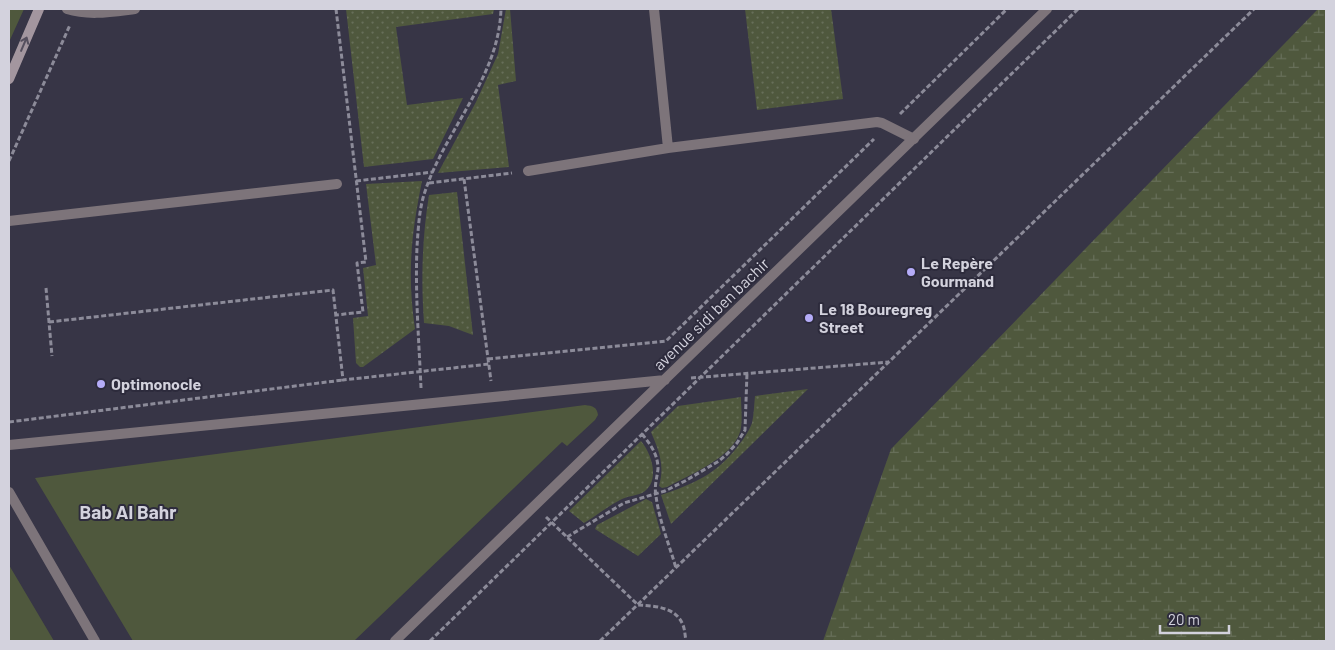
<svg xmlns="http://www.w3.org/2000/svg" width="1335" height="650" font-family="Barlow,sans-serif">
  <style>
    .grass { fill: #4f583d }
    .wetland { fill: url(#wetland-marsh) }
    .garden { fill: url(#garden-dots) }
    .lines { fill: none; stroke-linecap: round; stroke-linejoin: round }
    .path { stroke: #8c8b99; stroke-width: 3; stroke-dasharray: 5 2.5; stroke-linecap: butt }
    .lane { stroke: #7d747a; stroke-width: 10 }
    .street { stroke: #7d747a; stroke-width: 10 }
    .secondary { stroke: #a3969f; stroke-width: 10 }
    .oneway { stroke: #56505f }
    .poi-dot { fill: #b5acf8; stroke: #2d2b3c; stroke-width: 2 }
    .labels { text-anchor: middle; stroke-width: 4; stroke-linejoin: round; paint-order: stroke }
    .poi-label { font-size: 16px; font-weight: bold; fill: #d3d2dd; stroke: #2d2b3c; text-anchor: start }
    .street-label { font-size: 16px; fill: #d3d2dd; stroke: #2d2b3c }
    .quarter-label { font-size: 19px; font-weight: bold; fill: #d3d2dd; stroke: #2d2b3c }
  </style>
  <defs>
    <pattern id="wetland-marsh" width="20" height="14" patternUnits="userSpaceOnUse" patternTransform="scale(1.25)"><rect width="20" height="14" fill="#4f583d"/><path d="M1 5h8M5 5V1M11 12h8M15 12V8" fill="none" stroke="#676f59"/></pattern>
    <pattern id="garden-dots" width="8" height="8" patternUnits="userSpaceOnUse" patternTransform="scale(1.25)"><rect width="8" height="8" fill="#4f583d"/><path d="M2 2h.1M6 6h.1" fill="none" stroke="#676f59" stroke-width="1.8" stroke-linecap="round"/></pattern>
  </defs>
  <rect width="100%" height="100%" fill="#373546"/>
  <path class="grass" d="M9,9h15l-15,33z
    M585,405c8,1 12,2 13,10l-3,5 -28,26 -5,-4 -208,199h-221l-98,-163z
    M9,565l45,76h-45z"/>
  <path class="wetland" d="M1318,9h8v632h-503l68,-192z"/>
  <path class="garden" d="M346,9h148l-1,5 -97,13 11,78 56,-7 -30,61 -69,8z
    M506,9h4l6,72 -18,4 11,82 -71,6 38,-71 22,-48z
    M745,9h86l12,90 -86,11z
    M422,181c-11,55 -15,93 -7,148l-52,38h-3l-4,-4 -3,-45 15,-2 -5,-48 13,-3 -10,-81z
    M457,192l16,143 -24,-9 -25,-3c-3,-43 -2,-85 5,-128z
    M808,389l-137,135 -10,-29c32,-11 55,-20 77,-49 5,-6 11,-15 14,-23 2,-9 2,-18 3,-27z
    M741,397c0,10 2,25 -1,35 -8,26 -51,43 -73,55l-5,1 -3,-2c6,-21 0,-35 -8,-54l27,-26z
    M641,441c11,13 20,41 1,52 -7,3 -15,3 -22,7 -13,7 -24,16 -36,23l-15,-12z
    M646,499l6,3 9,32 -23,22 -43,-27 2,-4z"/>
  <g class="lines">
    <path class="path" d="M336,9l30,253 -9,1 6,49 -27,3
      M900,114l107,-105
      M9,161l61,-136
      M464,179l27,202
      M356,181l77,-9
      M429,183l83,-10
      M46,288l6,68
      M49,322l284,-32 10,90 146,-16
      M488,359l178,-18 208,-202
      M691,378l198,-16
      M421,388c-2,-47 -6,-94 -4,-141 1,-16 2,-34 6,-49 19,-66 76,-118 78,-189
      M9,422l334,-42
      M642,434c8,10 16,20 16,35 -1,9 -4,17 -2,27 3,24 13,48 20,72
      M546,517l92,88c17,1 38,2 45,20 2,5 2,11 3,16
      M567,537l57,-34 41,-12 20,-10 34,-20 8,-7 10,-11 8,-13 2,-57
      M430,641l648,-632
      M600,641l654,-632"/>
    <path class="lane" d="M67,9c22,7 44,3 68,0
      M654,9l14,139
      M528,171l140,-23 209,-26 5,1 32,16
      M9,221l328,-37"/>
    <path class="street" d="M9,445l656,-65
      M9,492l86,149
      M395,641l652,-632"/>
    <path class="secondary" d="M9,79l30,-70"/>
  </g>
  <defs><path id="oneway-shaft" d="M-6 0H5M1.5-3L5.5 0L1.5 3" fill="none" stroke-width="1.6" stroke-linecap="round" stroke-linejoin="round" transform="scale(1.25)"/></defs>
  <use class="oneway" href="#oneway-shaft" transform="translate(24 44) rotate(-67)"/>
  <g class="poi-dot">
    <circle cx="911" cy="272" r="5"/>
    <circle cx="809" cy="318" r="5"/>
    <circle cx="101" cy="384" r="5"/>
  </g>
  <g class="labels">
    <g class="poi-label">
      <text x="921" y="269">Le Repère<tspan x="921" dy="18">Gourmand</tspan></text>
      <text x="819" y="315">Le 18 Bouregreg<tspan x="819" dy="18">Street</tspan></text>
      <text x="111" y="390">Optimonocle</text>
    </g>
    <g class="street-label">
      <text transform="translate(711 314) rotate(-44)" y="6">avenue sidi ben bachir</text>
    </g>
    <g class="quarter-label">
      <text x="128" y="519">Bab Al Bahr</text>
    </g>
  </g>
  <rect width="1335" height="650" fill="none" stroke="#d3d2dd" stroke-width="20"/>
  <path d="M1160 625v8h69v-8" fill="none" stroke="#d3d2dd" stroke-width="2.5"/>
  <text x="1168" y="625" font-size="15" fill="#d3d2dd" stroke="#2d2b3c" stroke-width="4" paint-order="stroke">20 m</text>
</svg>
